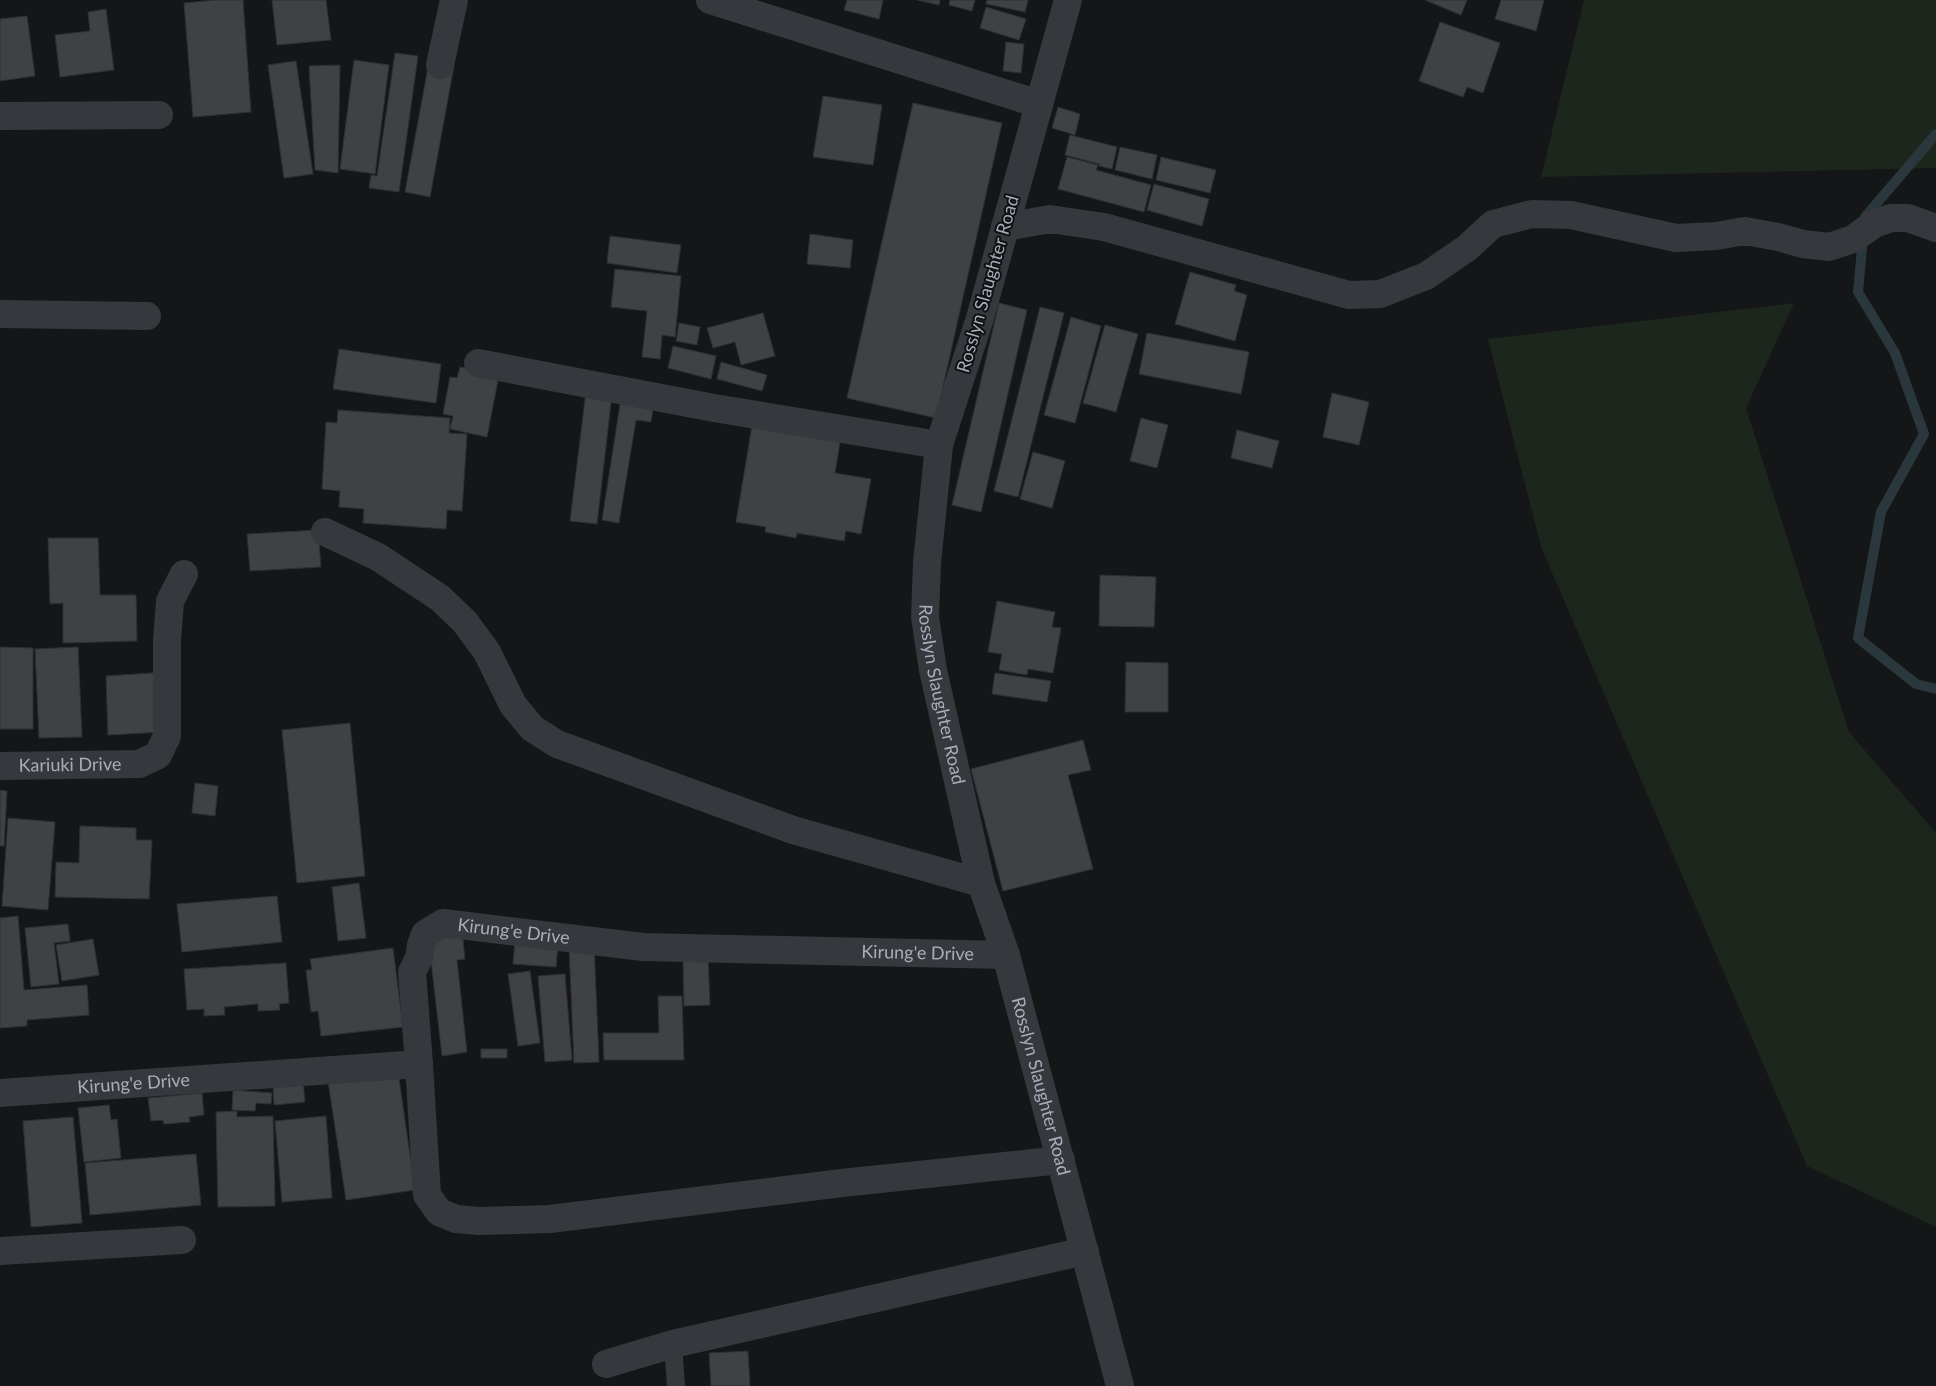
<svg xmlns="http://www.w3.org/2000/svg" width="1936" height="1386" font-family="Lato,sans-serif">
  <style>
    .green { fill: #1d261d }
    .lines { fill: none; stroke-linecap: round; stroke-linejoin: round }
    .stream { stroke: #2a383d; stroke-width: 10 }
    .building { fill: #3f4145; stroke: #2f3034 }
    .service { stroke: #36383d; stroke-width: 18 }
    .minor { stroke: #36383d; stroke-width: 28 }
    .labels { text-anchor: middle; stroke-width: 4; stroke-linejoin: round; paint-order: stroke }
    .street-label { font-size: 18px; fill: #a6afb9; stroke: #101113 }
  </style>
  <rect width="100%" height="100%" fill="#151618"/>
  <path class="green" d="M1584,0h352v168l-395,9z
    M1794,303l-48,105 103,324 87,101v394l-129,-61 -266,-619 -53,-208z"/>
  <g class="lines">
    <path class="stream" d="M1865,221v-4l71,-83
      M1863,238l-5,54 37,61 29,81 -43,78 -23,126 58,46 20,5"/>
  </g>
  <path class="building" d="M216,0h27l8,112 -58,5 -9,-114z
    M272,0h54l5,40 -54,5z
    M847,0h36l-4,19 -35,-9z
    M917,0h23l-1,5z
    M950,0h25l-3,11 -23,-6z
    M987,0h41l-3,12 -39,-8z
    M1425,0h42l-6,15z
    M1501,0h43l-8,31 -41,-12z
    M986,7l40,12 -7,21 -39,-12z
    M106,9l8,61 -54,7 -5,-42 35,-4 -2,-19z
    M27,16l8,60 -35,5v-62z
    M1440,22l60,21 -17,50 -16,-6 -4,10 -44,-16z
    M1006,42l18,2 -3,29 -18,-2z
    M395,53l23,3 -19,136 -30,-4 2,-13 6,1z
    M354,60l35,5 -14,109 -35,-5z
    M296,61l17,113 -29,4 -16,-113z
    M429,62l25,4 -24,131 -25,-5z
    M340,65l-2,108 -23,-3 -6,-104z
    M823,96l59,9 -9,60 -60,-8z
    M913,103l89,20 -66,295 -89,-20z
    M1058,107l22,7 -5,21 -23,-7z
    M1070,135l47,12 -5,22 -13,-3v-2l-34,-9z
    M1120,147l37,8 -5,24 -37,-9z
    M1067,157l31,8 -2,5 55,15 -7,27 -86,-23z
    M1161,157l55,13 -6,23 -54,-13z
    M1154,184l55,15 -7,27 -55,-16z
    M810,234l43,6 -3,28 -43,-4z
    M610,236l71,9 -4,28 -70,-10z
    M615,269l66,7 -6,61 -13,-2 -2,24 -18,-2 5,-46 -36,-4z
    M1190,272l46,13 -2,6 13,4 -12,46 -60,-17z
    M999,303l28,7 -46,202 -29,-7z
    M1040,307l24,6 -46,184 -24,-6z
    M763,313l12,43 -34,9 -6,-23 -22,6 -6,-20z
    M1071,317l30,9 -26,97 -31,-8z
    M679,323l21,4 -3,18 -21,-4z
    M1105,325l33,9 -22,78 -33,-9z
    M1147,333l102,19 -8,42 -102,-20z
    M673,346l43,10 -5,23 -43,-11z
    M339,349l102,15 -5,39 -103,-14z
    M721,362l46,13 -5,16 -45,-12z
    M460,367l39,8 -12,62 -37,-8 3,-13 -10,-2 7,-37 7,1z
    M586,391l26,3 -15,130 -27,-3z
    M1332,393l37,9 -10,43 -36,-8z
    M621,398l33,5 -3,19 -15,-2 -17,103 -17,-3z
    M338,410l112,8 -1,15 18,1 -5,77 -15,-1 -1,19 -83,-6 1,-14 -25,-2 1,-16 -18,-2 4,-67 11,1z
    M1141,418l27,7 -11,43 -27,-7z
    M752,426l88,16 -5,31 36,6 -10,55 -15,-3 -2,10 -47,-8 -1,5 -31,-6 1,-5 -30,-5z
    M1237,430l42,11 -7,27 -41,-10z
    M1033,452l32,9 -13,47 -32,-9z
    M318,530l3,37 -71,4 -3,-37z
    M48,538h50l2,57h36l1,46 -74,2v-40l-13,1z
    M1100,575l56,2 -2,50 -55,-1z
    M997,601l58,11 -3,15 9,1 -8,45 -25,-4 -1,6 -28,-5 3,-16 -14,-2z
    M0,647l33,1v81h-33z
    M78,647l4,90 -43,1 -4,-89z
    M1126,662l42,1v49h-43z
    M167,672l-4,60 -55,3 -2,-59z
    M995,673l56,8 -4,21 -55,-8z
    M350,723l15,153 -68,7 -15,-153z
    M1083,740l8,30 -23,5 25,94 -90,22 -32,-122z
    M195,783l23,3 -3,30 -23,-3z
    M0,790l7,1 -3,55h-4z
    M8,818l47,4 -7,88 -46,-4z
    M80,826l56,2v12h16l-3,59 -94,-2 1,-35 23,1z
    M359,883l7,55 -28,3 -6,-54z
    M277,896l5,46 -100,10 -5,-48z
    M18,916l6,74 63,-5 2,30 -62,5v6l-27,2v-110z
    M68,924l2,17 -16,2 5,41 -28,3 -6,-59z
    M462,930l3,29 -8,1 10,92 -25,4 -14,-121z
    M93,939l6,36 -37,6 -6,-36z
    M515,939l43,4 -2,24 -43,-3z
    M594,944l5,118 -25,1 -5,-118z
    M393,948l10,79 -82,9 -3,-25 -7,1 -5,-42h6l-2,-11z
    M708,959l2,46 -26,1 -1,-46z
    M286,963l3,40 -10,1 1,6 -22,1v-7l-34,3 1,8 -21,1v-7l-17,1 -3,-41z
    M530,971l10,72 -22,3 -10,-72z
    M565,974l7,86 -27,2 -7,-86z
    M658,996h24l2,64h-80l-1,-27h56z
    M481,1049h26v9h-26z
    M398,1072l17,118 -69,10 -18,-119z
    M303,1080l2,22 -31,3 -1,-22z
    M233,1090l39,3 -1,11 -15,-1 -1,8 -23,-1z
    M202,1093l2,22 -15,2 1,5 -26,2 -1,-4 -12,1 -3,-23z
    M109,1105l2,15 6,-1 4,39 -37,4 -6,-54z
    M237,1111v6l36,-1 2,90 -57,1 -2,-95z
    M326,1116l6,82 -50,4 -7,-81z
    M73,1117l9,106 -51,4 -8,-106z
    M196,1154l5,51 -111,10 -5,-52z
    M748,1351l2,35h-39l-2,-33z"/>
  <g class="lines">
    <path class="service" d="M673,1344l3,42"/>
    <g class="minor">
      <path d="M710,0l329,104"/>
      <path id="s1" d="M1068,0l-88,318 -41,127 -12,118 -2,54 8,53 48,213 25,72 114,431"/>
      <path d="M440,65l14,-65"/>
      <path d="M0,116l159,-1"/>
      <path d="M1005,227l45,-8 54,8 245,68 31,-1 46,-18 41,-28 26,-24 39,-10 39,1 105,23 40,-2 29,-5 33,6 25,7 26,3 24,-8 21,-15 17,-6h17l28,10"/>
      <path d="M0,314l147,2"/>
      <path d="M478,363l236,45 225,37"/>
      <path d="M325,532l53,25 62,41 25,24 22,30 26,53 19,23 25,16 236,86 188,53"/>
      <path id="s2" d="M0,766l139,-2 19,-9 9,-19v-96l3,-39 14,-27"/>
      <path d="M419,1064l8,131 12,17 17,7 23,2 71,-2 292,-36 219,-23"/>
      <path id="s3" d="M0,1093l419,-29 -7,-92 7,-14 2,-13 4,-11 18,-11 200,24 363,8"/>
      <path d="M0,1251l182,-11"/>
      <path d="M606,1364l67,-20 412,-93"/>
    </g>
  </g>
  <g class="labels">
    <g class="street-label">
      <text transform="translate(988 284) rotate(-74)" y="6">Rosslyn Slaughter Road</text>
      <text dy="6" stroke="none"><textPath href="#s1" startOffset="715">Rosslyn Slaughter Road</textPath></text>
      <text dy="6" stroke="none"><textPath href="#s2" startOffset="70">Kariuki Drive</textPath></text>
      <text dy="6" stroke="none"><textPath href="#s3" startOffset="645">Kirung'e Drive</textPath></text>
      <text dy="6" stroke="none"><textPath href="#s3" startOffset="1050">Kirung'e Drive</textPath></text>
      <text dy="6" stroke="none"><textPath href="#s3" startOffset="134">Kirung'e Drive</textPath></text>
      <text dy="6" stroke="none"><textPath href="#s1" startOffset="1120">Rosslyn Slaughter Road</textPath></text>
    </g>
  </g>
</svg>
